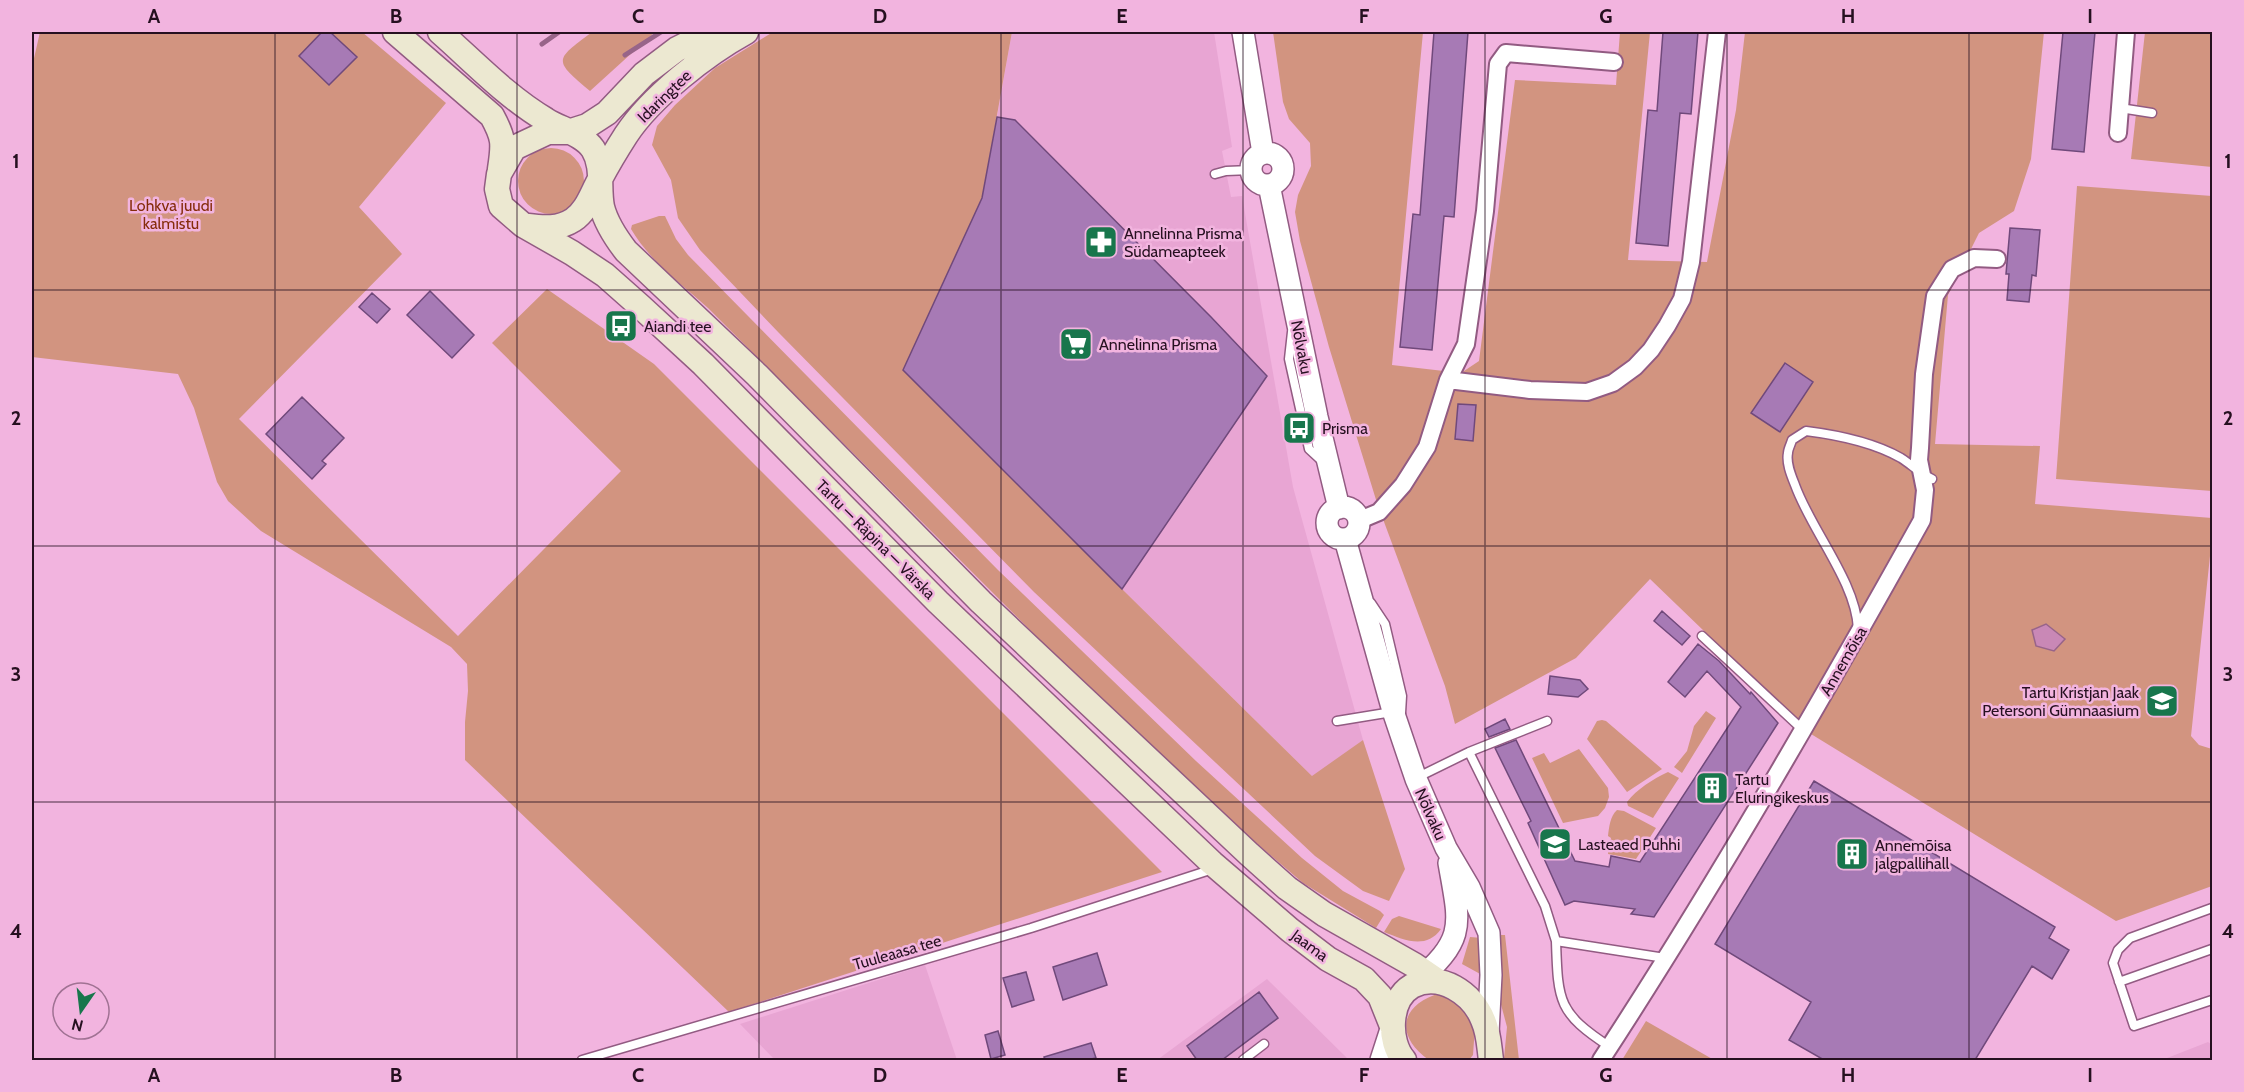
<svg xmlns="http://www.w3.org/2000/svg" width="2244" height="1092" font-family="Cabin,sans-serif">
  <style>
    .built { fill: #e8a5d3 }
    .green { fill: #d29480 }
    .water { fill: #c988b6; stroke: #986489; stroke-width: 1.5 }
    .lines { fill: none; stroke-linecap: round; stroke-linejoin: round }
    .stream { stroke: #986489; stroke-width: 5 }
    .building { fill: #a77ab5; stroke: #70497b; stroke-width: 1.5 }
    .service-casing { stroke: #925b82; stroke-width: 11 }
    .minor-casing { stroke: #925b82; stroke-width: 20 }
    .tertiary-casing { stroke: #925b82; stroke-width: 24 }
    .secondary-casing { stroke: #925b82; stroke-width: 27 }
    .service { stroke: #fff; stroke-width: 8 }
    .minor { stroke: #fff; stroke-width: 16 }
    .tertiary { stroke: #fff; stroke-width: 21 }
    .secondary { stroke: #ece8d1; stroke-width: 24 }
    .grid { fill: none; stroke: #261020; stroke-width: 1.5; stroke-opacity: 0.55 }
    .labels { text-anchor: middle; stroke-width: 5; stroke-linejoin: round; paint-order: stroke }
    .street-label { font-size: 16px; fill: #261020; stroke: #f2b4df }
    .park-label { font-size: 16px; fill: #852c0b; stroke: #f2b4df }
    .poi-label { font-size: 16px; fill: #261020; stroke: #f2b4df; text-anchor: start }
    .neatline { fill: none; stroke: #261020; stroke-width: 2 }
    .grid-label { font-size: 20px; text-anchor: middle; font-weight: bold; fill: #261020 }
  </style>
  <rect width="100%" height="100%" fill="#f2b4df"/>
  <path class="built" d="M1012,32h202l18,115 -10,4 9,46 11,-1 51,291 70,253 -50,37 -191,-188 -219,-219 94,-253z
    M925,965l32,95h-182l-35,-36z
    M1267,979l82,81h-192z
    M2208,1042l4,3v15h-50z"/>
  <path class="green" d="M40,32h322l84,71 -87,104 43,47 -163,165 219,217 163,-165 -129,-128 55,-54 107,75 508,508 -433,140 -264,-252v-38l3,-31 -1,-27 -16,-17 -190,-116 -33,-30 -11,-19 -23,-74 -16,-34 -146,-17v-290z
    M592,32h63l-65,59c-36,-31 -37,-30 2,-59z
    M773,32h239l-30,166 -78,172 218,219 190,187 51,-36 42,129 -16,32 -26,-10 -48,-35 -281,-264 -255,-259 -79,-83 -22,-32 -7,-38 -19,-35 5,-19 18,-21 40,-37z
    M1273,32h150l-31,333 69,8 18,-12 36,-281 101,5 4,-53h30l-22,228 79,2 29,-152 9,-78h299l-13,127 -17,52 -35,22 -31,62 -13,149 105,2 -5,58 177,14v36l-2,2 -19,180 8,9 13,4v137l-96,35 -305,-187 -161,-155 -74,79 -121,66 -10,-38 -68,-183 -48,-156 -29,-106 -5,-29 3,-17 13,-29 -1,-23 -21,-24 -6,-17z
    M2145,32h67v135l-81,-8z
    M518 181a33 33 0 1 1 66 0a33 33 0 1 1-66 0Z
    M2077,186l135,10v295l-156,-12z
    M659,216h6l11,23 12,16 310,315 198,191 106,97 41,33 37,20 4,4 -8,13 -73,-45 -55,-47 -186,-174 -354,-354c-27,-24 -59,-48 -77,-79l1,-4z
    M1706,711l10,7 -34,55 -8,-6 13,-16 7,-25z
    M1602,720l4,1 56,48 -35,23 -40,-53 10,-18z
    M1579,749l29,39 1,9 -4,11 -7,8 -35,7 -31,-65 12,-5 6,10z
    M1668,772l11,6 -26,40 -25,-12 -1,-4c10,-13 26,-23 41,-30z
    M1617,810l7,1 32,17 -20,31 -28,-5 3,-16 -3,-2c1,-8 2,-20 9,-26z
    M1399,916l42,13c-15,21 -37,11 -57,3l8,-13z
    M1498,935h7l14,125h-15v-2l3,-31 -8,-30 2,-39z
    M1470,937l12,1v37l-20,-11z
    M1441,993l19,7 15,27 -2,28 -4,5h-40c-35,-24 -29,-56 12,-67z
    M1646,1021l68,39h-92z"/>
  <path class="water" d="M2046,624l19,15 -11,12 -18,-5 -4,-16z"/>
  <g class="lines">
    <path class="stream" d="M542,44l17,-12
      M625,55l36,-23"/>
  </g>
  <path class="building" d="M322,32h8l27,25 -28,28 -30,-29z
    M1434,32h34l-14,185 -10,-1 -12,134 -32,-3 13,-133 7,1z
    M1663,32h35l-7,82 -11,-1 -12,133 -32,-3 12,-133 9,1z
    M2063,32h32l-11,120 -32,-3z
    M997,117l18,3 196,197 56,59 -145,213 -219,-219 79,-172z
    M2010,228l30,2 -4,46 -4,-1 -3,27 -22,-2 2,-26h-3z
    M430,291l44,44 -22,23 -45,-43z
    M372,293l18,16 -13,14 -18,-16z
    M1785,363l28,19 -33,50 -29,-19z
    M302,397l42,41 -22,23 4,3 -14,15 -46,-45z
    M1458,404l18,1 -3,36 -18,-2z
    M1662,611l28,25 -8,9 -28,-24z
    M1698,644l21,17 31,33 1,-2 27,31 -124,194 -23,-3 4,-5 -61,-8 -9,4 -37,-82 3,-2 -36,-73 21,-8 59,121 34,6 2,-11 29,6 101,-155 -34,-36 -22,26 -17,-15z
    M1550,676l30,4 8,9 -10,8 -30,-3z
    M1505,719l5,10 -21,8 -4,-8z
    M1814,781l241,146 -6,11 20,12 -17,29 -20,-13 -57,94h-151l-35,-20 22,-38 -96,-58z
    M1097,953l10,32 -44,15 -10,-33z
    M1026,972l8,28 -22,7 -9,-29z
    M1259,992l19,26 -56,42h-25l-10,-14z
    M998,1031l7,24 -14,4 -6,-24z
    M1091,1043l5,15 -10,2h-41l-1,-3z"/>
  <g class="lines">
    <g class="service-casing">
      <path id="service" d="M2120,108l32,5
        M1215,174l11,-3 25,-1
        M1292,332l-3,27 20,90 13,12
        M1371,603l14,21 17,72 -1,17
        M1858,629c-2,-47 -47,-99 -63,-144 -4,-10 -9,-22 -7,-32 0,-4 3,-9 4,-13l14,-9c32,4 67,11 95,27 11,7 20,16 31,21
        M1702,636l101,94
        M1337,721l55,-9
        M1469,752l78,-31
        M1416,778l53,-26 76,154 11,35 109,17
        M2212,908l-82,30 -12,12 -5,13 21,63 78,-26
        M1556,941c2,61 2,72 54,106
        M2119,982l93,-33
        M582,1060l449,-132 182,-59
        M1243,1060l21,-16"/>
    </g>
    <g class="minor-casing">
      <path id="minor" d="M2118,133l8,-101
        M1448,380l82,10 57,2 26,-9 22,-16 16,-17 16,-24 15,-27 9,-37 26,-230
        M1360,520l19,-8 24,-27 24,-38 21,-67 18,-36 19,-133 13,-147 8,-11 108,9
        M1601,1060c114,-175 219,-357 321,-540l3,-30 -6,-30 1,-12 4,-74 11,-78 17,-27 22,-11 23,1"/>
    </g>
    <g class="tertiary-casing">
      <path id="tertiary" d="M1243,32l20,121
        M1251 169a16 16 0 1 1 32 0a16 16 0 1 1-32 0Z
        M1269,185l48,232 22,91
        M1327 523a16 16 0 1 1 32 0a16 16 0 1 1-32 0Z
        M1345,539l48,172 23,68 30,69 23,39 20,46 2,42 -3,58
        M1415,983c52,-45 45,-57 34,-120
        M1381,1060l11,-34"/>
    </g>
    <g class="secondary-casing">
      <path id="secondary" d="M395,32l97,84c12,22 12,27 8,53
        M440,32c34,30 67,65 106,88 14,9 37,14 47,29 11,18 5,38 9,58 4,16 14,31 24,44l131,124 224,227 268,252 38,34 37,26 90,51 25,17
        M711,32l-34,17 -33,25 -37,39 -20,13 -19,6h-20l-34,16 -15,26 -2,15 4,17 22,19 49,28 33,22 35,31 63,58 235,238 274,261 78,67 38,29 36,20 16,17 12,30
        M528,226c16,2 31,3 45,-6 14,-9 19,-27 27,-41 8,-15 17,-30 26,-44 25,-38 80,-81 120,-103
        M1404,1060c-16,-18 -16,-60 8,-74 28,-15 61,8 71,34 6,13 6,26 8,40"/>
    </g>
    <use href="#service" class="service"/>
    <use href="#minor" class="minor"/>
    <use href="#tertiary" class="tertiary"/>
    <use href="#secondary" class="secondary"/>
  </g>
  <path class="grid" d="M275,32v1028M517,32v1028M759,32v1028M1001,32v1028M1243,32v1028M1485,32v1028M1727,32v1028M1969,32v1028M32,290h2180M32,546h2180M32,802h2180"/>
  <defs>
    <g id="pharmacy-square" transform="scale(1.725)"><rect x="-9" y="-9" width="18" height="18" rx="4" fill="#18764c" stroke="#f2b4df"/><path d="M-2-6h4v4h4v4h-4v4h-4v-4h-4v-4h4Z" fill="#fff"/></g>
    <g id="bus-square" transform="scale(1.725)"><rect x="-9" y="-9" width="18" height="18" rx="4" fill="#18764c" stroke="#f2b4df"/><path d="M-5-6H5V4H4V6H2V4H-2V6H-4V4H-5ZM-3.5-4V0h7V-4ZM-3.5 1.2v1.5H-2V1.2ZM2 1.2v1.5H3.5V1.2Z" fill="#fff"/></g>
    <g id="supermarket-square" transform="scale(1.725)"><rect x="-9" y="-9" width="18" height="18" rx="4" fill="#18764c" stroke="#f2b4df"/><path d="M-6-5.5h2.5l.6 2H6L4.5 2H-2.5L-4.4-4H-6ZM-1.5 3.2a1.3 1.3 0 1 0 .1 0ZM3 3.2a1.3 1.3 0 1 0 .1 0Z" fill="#fff"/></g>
    <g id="school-square" transform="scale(1.725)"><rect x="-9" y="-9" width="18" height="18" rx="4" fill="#18764c" stroke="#f2b4df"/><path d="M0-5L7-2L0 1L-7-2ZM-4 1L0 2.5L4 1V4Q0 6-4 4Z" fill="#fff"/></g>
    <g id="building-square" transform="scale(1.725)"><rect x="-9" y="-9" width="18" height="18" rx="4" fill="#18764c" stroke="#f2b4df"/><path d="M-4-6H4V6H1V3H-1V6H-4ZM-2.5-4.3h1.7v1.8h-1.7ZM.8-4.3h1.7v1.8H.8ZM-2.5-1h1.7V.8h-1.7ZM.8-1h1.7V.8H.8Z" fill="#fff"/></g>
  </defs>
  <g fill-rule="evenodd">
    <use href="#pharmacy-square" x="1101" y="242"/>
    <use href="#bus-square" x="621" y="326"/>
    <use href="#supermarket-square" x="1076" y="344"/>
    <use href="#bus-square" x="1299" y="428"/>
    <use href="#school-square" x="2162" y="701"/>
    <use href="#building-square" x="1712" y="788"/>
    <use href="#school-square" x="1555" y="844"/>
    <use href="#building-square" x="1852" y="854"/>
  </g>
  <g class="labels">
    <g class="street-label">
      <text transform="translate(664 96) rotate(-44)" y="6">Idaringtee</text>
      <text transform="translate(1302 347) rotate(79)" y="6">Nõlvaku</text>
      <text transform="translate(876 539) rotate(45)" y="6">Tartu — Räpina — Värska</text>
      <text transform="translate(1843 661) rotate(-60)" y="6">Annemõisa</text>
      <text transform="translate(1431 814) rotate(66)" y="6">Nõlvaku</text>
      <text transform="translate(1310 945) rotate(36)" y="6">Jaama</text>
      <text transform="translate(897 952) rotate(-16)" y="6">Tuuleaasa tee</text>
    </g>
    <g class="park-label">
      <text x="171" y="211">Lohkva juudi<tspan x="171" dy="18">kalmistu</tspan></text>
    </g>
    <g class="poi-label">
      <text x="1124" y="239">Annelinna Prisma<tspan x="1124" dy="18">Südameapteek</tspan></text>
      <text x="644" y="332">Aiandi tee</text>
      <text x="1099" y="350">Annelinna Prisma</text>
      <text x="1322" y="434">Prisma</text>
      <text x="2139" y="698" text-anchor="end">Tartu Kristjan Jaak<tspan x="2139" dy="18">Petersoni Gümnaasium</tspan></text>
      <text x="1735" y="785">Tartu<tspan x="1735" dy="18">Eluringikeskus</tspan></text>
      <text x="1578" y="850">Lasteaed Puhhi</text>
      <text x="1875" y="851">Annemõisa<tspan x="1875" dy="18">jalgpallihall</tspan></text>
    </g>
  </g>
  <rect width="2244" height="1092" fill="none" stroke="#f2b4df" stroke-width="66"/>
  <g transform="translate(81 1011) rotate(194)"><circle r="28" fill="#f2b4df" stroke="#a07293" stroke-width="1.5"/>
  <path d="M0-4.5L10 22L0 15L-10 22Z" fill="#18764c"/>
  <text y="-9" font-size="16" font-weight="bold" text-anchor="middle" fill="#261020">N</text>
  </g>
  <rect x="33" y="33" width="2178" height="1026" class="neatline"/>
  <g class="grid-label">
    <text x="154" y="23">A</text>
    <text x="396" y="23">B</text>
    <text x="638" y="23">C</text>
    <text x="880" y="23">D</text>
    <text x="1122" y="23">E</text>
    <text x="1364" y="23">F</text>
    <text x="1606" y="23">G</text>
    <text x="1848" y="23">H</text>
    <text x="2090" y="23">I</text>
    <text x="16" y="168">1</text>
    <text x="2228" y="168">1</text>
    <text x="16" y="425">2</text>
    <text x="2228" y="425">2</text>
    <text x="16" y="681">3</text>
    <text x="2228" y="681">3</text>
    <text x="16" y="938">4</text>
    <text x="2228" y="938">4</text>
    <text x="154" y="1082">A</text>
    <text x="396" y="1082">B</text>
    <text x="638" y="1082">C</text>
    <text x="880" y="1082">D</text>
    <text x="1122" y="1082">E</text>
    <text x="1364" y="1082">F</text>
    <text x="1606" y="1082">G</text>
    <text x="1848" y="1082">H</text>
    <text x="2090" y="1082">I</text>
  </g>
</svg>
